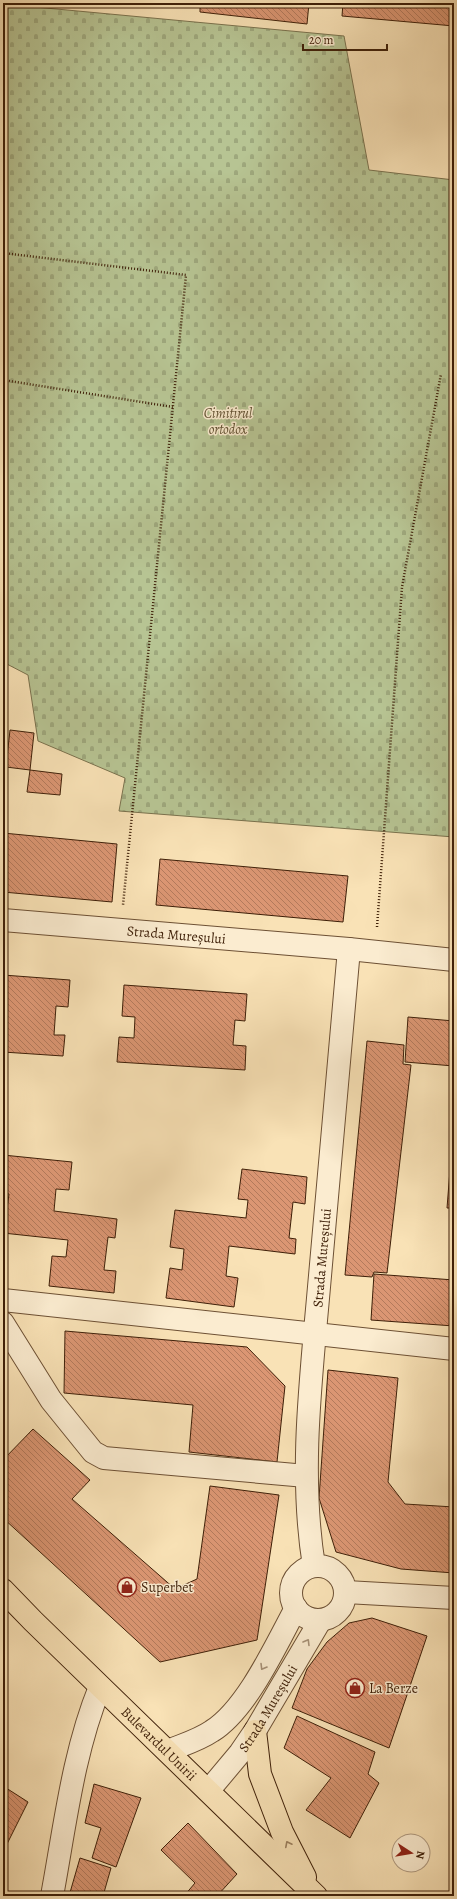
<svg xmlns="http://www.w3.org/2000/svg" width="457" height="1899" font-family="Alegreya,serif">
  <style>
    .cemetery { fill: url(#cemetery-stones); stroke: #7a724e }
    .building { fill: url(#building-back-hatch); stroke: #3e1f08 }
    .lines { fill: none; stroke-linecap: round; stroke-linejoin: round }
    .minor-casing { stroke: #6d5034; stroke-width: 24 }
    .major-casing { stroke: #3e1f08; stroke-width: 24 }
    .path { stroke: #3e1f08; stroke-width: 2.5; stroke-dasharray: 1 2; stroke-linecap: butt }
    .minor { stroke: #fbecd0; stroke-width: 22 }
    .major { stroke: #f9e2b6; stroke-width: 22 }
    .oneway { stroke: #a69076 }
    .oneway2 { stroke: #9c805f }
    .labels { text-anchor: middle; stroke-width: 3; stroke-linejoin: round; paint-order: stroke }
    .park-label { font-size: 14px; font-style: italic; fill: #625132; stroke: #fbecd0 }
    .street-label { font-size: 14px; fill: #3e1f08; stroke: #fbecd0 }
    .poi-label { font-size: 14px; fill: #3e1f08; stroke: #fbecd0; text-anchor: start }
  </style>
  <defs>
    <pattern id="cemetery-stones" width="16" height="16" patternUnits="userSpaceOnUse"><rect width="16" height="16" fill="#b7c493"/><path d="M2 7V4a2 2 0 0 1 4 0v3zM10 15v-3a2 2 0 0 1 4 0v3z" fill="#9ea87d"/></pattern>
    <pattern id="building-back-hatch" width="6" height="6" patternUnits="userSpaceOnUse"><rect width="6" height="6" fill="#db9673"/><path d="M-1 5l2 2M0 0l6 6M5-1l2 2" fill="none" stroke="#b37a5c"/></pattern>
  </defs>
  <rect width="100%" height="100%" fill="#f9e2b6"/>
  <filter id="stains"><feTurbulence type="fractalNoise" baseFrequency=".005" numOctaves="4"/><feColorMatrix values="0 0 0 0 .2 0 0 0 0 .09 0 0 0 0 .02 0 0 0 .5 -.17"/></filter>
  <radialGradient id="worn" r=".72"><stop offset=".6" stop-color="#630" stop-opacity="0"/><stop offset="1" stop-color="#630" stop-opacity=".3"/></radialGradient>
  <path class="cemetery" d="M3,4l341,32 25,134 85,10v657l-335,-26 6,-33 -87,-37 -10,-66 -25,-13z"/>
  <path class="building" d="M200,3h109l-2,21 -107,-12z
    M343,3h111v23l-112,-10z
    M10,730l24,3 -4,37 -24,-3z
    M30,770l32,4 -2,21 -33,-3z
    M3,833l114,11 -5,58 -109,-10z
    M160,859l188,17 -5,46 -187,-17z
    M3,975l67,5 -2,27 -12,-1 -2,29h11l-2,21 -60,-4z
    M124,985l123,9 -2,27 -10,-1 -2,25 13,1 -1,24 -128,-8 2,-25 15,1 1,-21 -13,-1z
    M408,1017l46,4v45l-49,-4z
    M367,1041l37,4 -1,19 8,1 -24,208 -13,-1 -2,5 -27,-2z
    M3,1155l69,7 -3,28 -13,-1 -2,22 63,8 -2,19 -7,-1 -4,33 12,1 -2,22 -65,-7 3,-30 14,1 2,-17 -65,-7v-24h4l2,-15 -6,-1z
    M451,1157h3v51h-7z
    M242,1169l65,8 -2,27 -12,-2 -4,36 7,1 -1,15 -66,-8 -3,30 12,2 -4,29 -68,-9 4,-30 12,2 2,-21 -14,-2 5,-37 71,8 2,-18 -10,-1z
    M374,1274l80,6v46l-83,-6z
    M65,1331l182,16 38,39 -8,76 -88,-10 4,-47 -129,-12z
    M328,1370l70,8 -10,104 17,22 49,3v66l-53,-4 -65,-17 -17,-54z
    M33,1429l57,51 -18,19 103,90 22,-10 13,-93 69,9 -22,145 -97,22 -157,-144v-58z
    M372,1618l55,18 -38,112 -97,-40 15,-39 20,-27 22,-19z
    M297,1716l78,36 -7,22 11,9 -29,55 -44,-28 25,-32 -47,-30z
    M94,1784l47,14 -25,69 -24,-9 9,-30 -16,-5z
    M3,1786l25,16 -24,48h-1z
    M188,1823l49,51 -20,22h-33l11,-13 -34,-33z
    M80,1858l31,10 -8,28h-34z"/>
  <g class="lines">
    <g class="minor-casing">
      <g id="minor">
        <path id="s1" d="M3,920l346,29 105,11"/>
        <path d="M3,1300l451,49"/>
        <path d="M3,1323l48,77 42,52 11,6 202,18"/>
        <circle cx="318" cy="1593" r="27"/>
        <path id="s2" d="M314,1566c-15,-92 -3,-187 5,-279 10,-113 20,-225 30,-338"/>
        <path d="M346,1592l108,6"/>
        <path d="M168,1751c14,-6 31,-11 44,-20 35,-22 64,-86 84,-123"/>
        <path id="s3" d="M209,1790l31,-37 15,-22 65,-110"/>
        <path d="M52,1896c13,-70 21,-143 48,-209"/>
      </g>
    </g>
    <g class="major-casing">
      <g id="major">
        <path id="s4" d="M3,1590l30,31 283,275"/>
        <path d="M255,1731l5,43 22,58 23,45"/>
      </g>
    </g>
    <path class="path" d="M3,253l183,22 -63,630
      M3,380l170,27
      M377,927l25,-340 39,-213"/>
    <use href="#minor" class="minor"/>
    <use href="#major" class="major"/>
  </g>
  <defs><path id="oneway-chevron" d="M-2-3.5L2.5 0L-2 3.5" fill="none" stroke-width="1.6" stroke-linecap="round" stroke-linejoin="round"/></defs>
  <g class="oneway">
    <use href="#oneway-chevron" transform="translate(307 1642) rotate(-59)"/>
    <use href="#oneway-chevron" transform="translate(263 1667) rotate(121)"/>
  </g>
  <use class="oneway2" href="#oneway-chevron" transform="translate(288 1844) rotate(-117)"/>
  <defs>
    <g id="shop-ring" transform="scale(1)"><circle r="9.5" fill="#fbecd0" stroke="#8f2418" stroke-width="1.5"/><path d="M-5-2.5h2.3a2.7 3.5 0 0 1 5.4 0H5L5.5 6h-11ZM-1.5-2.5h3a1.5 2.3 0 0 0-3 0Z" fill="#8f2418"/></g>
  </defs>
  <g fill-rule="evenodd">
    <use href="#shop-ring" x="127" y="1587"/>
    <use href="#shop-ring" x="355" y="1688"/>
  </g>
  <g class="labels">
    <g class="park-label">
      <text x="228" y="418">Cimitirul<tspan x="228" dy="16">ortodox</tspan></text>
    </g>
    <g class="street-label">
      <text dy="5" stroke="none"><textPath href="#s1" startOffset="174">Strada Mureșului</textPath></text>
      <text dy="5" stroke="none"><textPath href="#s2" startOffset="309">Strada Mureșului</textPath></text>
      <text dy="5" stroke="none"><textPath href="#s3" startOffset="101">Strada Mureșului</textPath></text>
      <text dy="5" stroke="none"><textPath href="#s4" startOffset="219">Bulevardul Unirii</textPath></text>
    </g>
    <g class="poi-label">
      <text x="141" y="1592">Superbet</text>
      <text x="369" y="1693">La Berze</text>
    </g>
  </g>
  <rect width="457" height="1899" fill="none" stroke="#f9e2b6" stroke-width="16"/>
  <rect x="4" y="4" width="449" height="1891" fill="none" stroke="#3e1f08" stroke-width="2"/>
  <rect x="8" y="8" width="441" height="1883" fill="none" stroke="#3e1f08"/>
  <g transform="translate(411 1853) rotate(102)"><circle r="19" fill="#fbecd0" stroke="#af9a80"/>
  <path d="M0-3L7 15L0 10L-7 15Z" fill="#8f2418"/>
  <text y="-6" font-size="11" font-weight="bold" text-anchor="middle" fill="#3e1f08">N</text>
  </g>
  <path d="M303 44v6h84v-6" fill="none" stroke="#3e1f08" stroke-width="2"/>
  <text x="309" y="44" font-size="12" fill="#3e1f08" stroke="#fbecd0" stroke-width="3" paint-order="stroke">20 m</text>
  <rect width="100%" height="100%" filter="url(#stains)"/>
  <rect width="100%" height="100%" fill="url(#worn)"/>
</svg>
